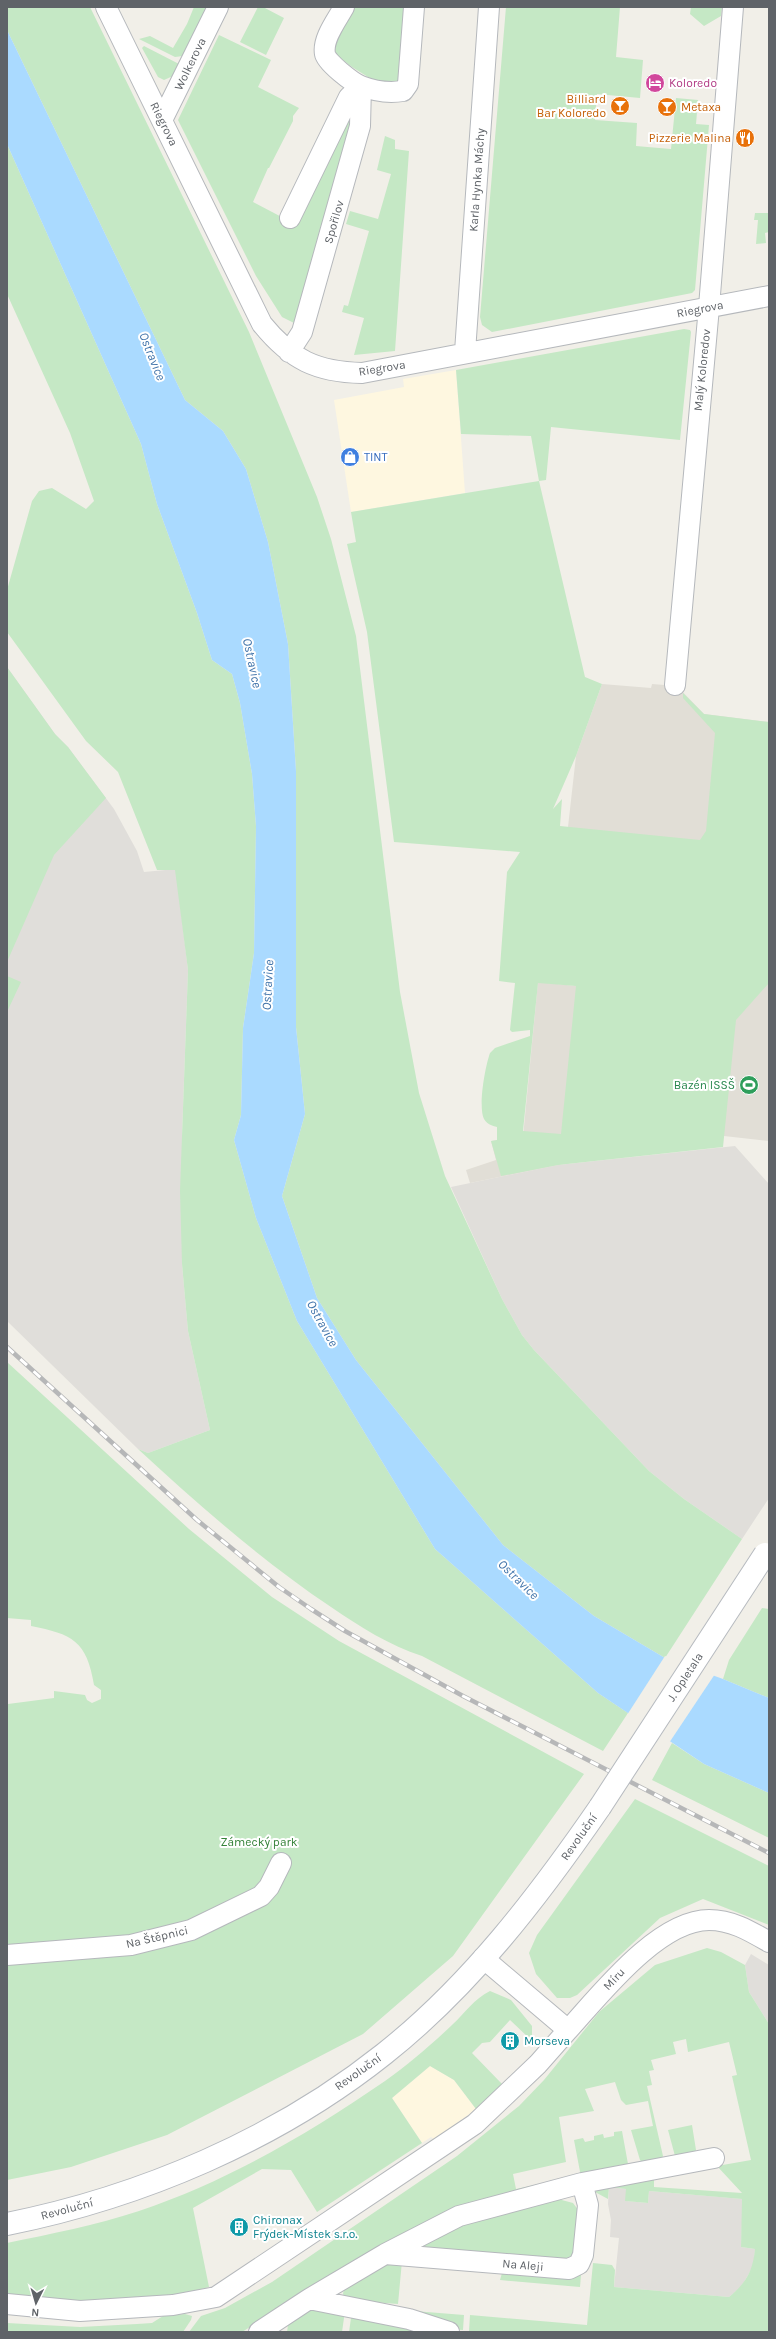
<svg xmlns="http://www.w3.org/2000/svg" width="776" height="2339" font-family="Karla,sans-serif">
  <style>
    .commercial { fill: #fef7e0 }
    .industrial { fill: #e0deda }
    .education { fill: #e1ded6 }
    .green { fill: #c5e8c5; fill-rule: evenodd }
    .water { fill: #aadaff }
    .pier { fill: #f1efe8 }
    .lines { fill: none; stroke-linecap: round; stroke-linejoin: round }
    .street-casing { stroke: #b5b8bc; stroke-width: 22 }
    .secondary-casing { stroke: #b6babf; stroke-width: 24 }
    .street { stroke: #fff; stroke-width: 20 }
    .secondary { stroke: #fff; stroke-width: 22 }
    .rail-casing { stroke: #b6b7b8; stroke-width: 4.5 }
    .rail { stroke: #fff; stroke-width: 3; stroke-dasharray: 9; stroke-linecap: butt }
    .secondary-bridge-casing { stroke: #b6babf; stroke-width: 24; stroke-linecap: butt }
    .secondary-bridge { stroke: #fff; stroke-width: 22 }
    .labels { text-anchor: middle; stroke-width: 4; stroke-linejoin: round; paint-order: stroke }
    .street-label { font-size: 12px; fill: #5f6368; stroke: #fff }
    .hotel-label { font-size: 12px; fill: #b23c85; stroke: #fff; text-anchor: start }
    .food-label { font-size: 12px; fill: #c56008; stroke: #fff; text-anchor: end }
    .shop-label { font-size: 12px; fill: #366cbe; stroke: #fff; text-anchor: start }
    .leisure-label { font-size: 12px; fill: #27864d; stroke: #fff; text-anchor: end }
    .park-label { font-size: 12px; fill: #348238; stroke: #fff }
    .culture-label { font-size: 12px; fill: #0d838f; stroke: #fff; text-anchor: start }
    .water-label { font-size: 13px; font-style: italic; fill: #4174aa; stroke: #fff }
  </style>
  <rect width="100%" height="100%" fill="#f1efe8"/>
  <path class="commercial" d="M456,370l9,123 -114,19 -17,-112 70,-13 -1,-8z
    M430,2066l24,14 22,29 -41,31 -4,-3 -9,6 -30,-45z"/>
  <path class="industrial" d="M7,667l48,67 13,13 46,62 23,42 7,21 32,-3 12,101 -6,165v129l6,67 22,99 -62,23 -10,-4 -131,-128z
    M735,1146l34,38v314l-27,41 -58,-40 -35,-28 -115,-121 -12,-15 -20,-36 -51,-112 107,-22z
    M751,1954l18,11v59l-20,-32 -4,-27z
    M609,2187l17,2v12l22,2 1,-12 94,8 -2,48 14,2 -1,16 -13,22 -12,10 -115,-10 5,-49 -9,-1 1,-17 -3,-16z"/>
  <path class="education" d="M602,684l49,4 1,-4 25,2 27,28 65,8v419l-45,-5 -166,29 -88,18 -4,-13 30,-10 -5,-19 32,-4 15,-155 38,4 -8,-159 8,-71z"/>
  <path class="green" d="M7,7h83l159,325 68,165 14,42 25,97 44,356 19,101 26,83 57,123 20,36 12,15 115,121 35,28 58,40 -77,119 -71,-42 -91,-71 -147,-185 -39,-62 -35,-102 23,-82 -9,-87v-256l-8,-127 -20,-102 -22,-73 -23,-38 -38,-31 -178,-370z
    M194,7h13l-24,49 -8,1 -36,-18 11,-3 23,12 14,-24z
    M258,7h5l21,11 -18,37 -26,-13z
    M350,7h61l-11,77 -24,-2 -24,-15 -17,-13 -3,-10z
    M506,7h114l-4,50 27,3 -3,38 -43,-4 -2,26 42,3 -1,23 35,3 5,-51 22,2 -2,24 13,1 -14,165 -3,3 -200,39 -10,-7 -2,-8z
    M691,7h31l-1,9 -17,10 -14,-12z
    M219,35l52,25 -13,27 41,21 -6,8v5l-24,47h-1l-15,34 40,21 56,-115 5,7 -58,209 -14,-7 -26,-41 -78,-156z
    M144,46l35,18 -6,12 -9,4 -6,-3 -16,-29z
    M385,136l10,4v9l14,2 -14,200 -41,4 10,-37 -22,-6 2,-7 4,1 21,-75 -23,-7 4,-13 28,8 13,-45 -14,-4z
    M7,144l134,300 16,60 40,109 15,47 20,14 8,29 12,71 4,52 -2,127 -11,75 -2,87 -7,25 22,78 41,103 138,228 163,144 30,20 -25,38 -181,-95c-32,-10 -63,-30 -91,-49 -70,-47 -131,-101 -193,-158l10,4 62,-23 -22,-99 -6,-67 -2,-73 8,-221 -13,-100h-18l-39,-98 -32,-31 -79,-109v-42l25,-89 7,-10 13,-3 34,21 8,-8 -24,-68 -63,-139z
    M755,213h14v19l-4,1 1,10 -10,1 2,-24h-4z
    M684,329l6,1 1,2 -11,108 -129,-13 -5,53 -7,1 46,196 17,7 -26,72 -23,53 9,-10 -2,27 140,14 6,-9 9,-98 -32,-35v-5l21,21 65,8v261l-33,37 -13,127 -165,18 -57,11 -10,-35 6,-1v-13c-5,-1 -10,-3 -13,-8 -6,-12 1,-52 6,-66l5,-5 35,-12v-6l-18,2 -2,-2 5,-47 -16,-2 8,-109 13,-20 -126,-10 -27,-210 -20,-88 9,-2 -5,-30 188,-31 -8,-45 -70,-2 -5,-64zM538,983l38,3 -15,148 -38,-3z
    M7,667l48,67 13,13 38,51 -52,57 -47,107z
    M7,976l14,6 -14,30z
    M7,1362l182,167 83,68 67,44 245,133 -131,182 -90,78 -196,101 -96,32 -64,13 1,-476 46,-6v-7l31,4 2,5 5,3 9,-4v-9l-7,-5c-7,-44 -22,-51 -63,-59v-6l-24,-2z
    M762,1608l7,1v89l-46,-19 6,-19z
    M672,1743l32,21 65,29v45l-117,-58z
    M635,1799l134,67v59l-66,-26 -43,19 -83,77 -7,3h-13l-21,-24 -7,-21 8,-18z
    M707,1948l14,4 24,13 4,27 20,32v308l-300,-1 1,-16 117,10 6,-62 19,2 3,5 -1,17 115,10c17,-14 24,-26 26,-48l-14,-2 1,-48 -93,-8 -1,12 -23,-2 1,-12 -17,-2 -1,12 -13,-7 3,-3 56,-16v14l88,6 -25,-27 34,-6 -19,-84 5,-1 -8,-33 -41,10 -2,-13 -13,3 3,12 -25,6 3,10 -5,1 3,14 -5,1 16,70 -3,7 -15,2 -5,-5 -9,-30 22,-4 -5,-25 -22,4 -5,-5 -6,-18 -30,7 9,22 -35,6 7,45 -53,12 3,15 28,-6 -183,75 -119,74h-53l12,-16 24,-8 47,-26 185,-126 62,-50 25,-26 55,-68 56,-47z
    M490,1991l21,9 21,26v11l-2,2 -20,-19 -20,22 -8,1 -10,10 30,31 -26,25 -22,-29 -24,-14 -38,32 30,45 -105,69 -26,-42 -29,-1 -69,39 16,79c-64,18 -136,19 -202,10v-54c44,-9 89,-18 132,-32 89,-30 169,-77 246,-130 23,-16 47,-37 67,-56 13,-12 22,-26 38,-34z
    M692,2125l4,25 -4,7 -17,-1 -7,-26z
    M622,2131l6,33 -5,5 -42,8 -7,-37 9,-2 2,4 9,-2v-4l9,-2 1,4 10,-2v-4z
    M558,2199l15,4 6,8v38l-11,12 -143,-13 -1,-6 35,-16z
    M386,2261h16l-4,43 -52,-4 -3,-6 1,-5z
    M508,2269l73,6 -1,12 -80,-7 2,-7z
    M313,2307l32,4 -3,21h-55l1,-7z
    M377,2308l87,7 -1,15 -14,-1z
    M352,2311l79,21h-82z
    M185,2314l7,2 -1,4 -8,12h-176v-9l73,4 57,-3 15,-1 11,-7z"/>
  <path class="water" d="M7,30l178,370 38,31 23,38 22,73 20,102 8,127v256l9,87 -23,82 35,102 39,62 147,185 91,71 71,42 58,21 46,19v95l-65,-29 -106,-71 -163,-144 -138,-228 -41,-103 -22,-78 7,-25 2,-87 11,-75 2,-127 -4,-52 -12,-71 -8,-29 -20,-14 -15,-47 -40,-109 -16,-60 -134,-300z"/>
  <path class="pier" d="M665,1656l50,18 -46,69 -42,-28z"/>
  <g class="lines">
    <g class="street-casing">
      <path id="street" d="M106,7l156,317c29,36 55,48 100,49l407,-77
        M344,7c-7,13 -22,32 -19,47 1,8 28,29 36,32 13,5 29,7 42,5l5,-7 6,-77
        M162,120l56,-113
        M289,352l13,-20 58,-206 1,-40 -12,11 -59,121
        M465,352l24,-345
        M675,685l34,-378 24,-300
        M7,1955l124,-10 60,-15 70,-34 8,-9 12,-24
        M483,1958l85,72c32,-35 90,-110 141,-110 23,0 41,11 60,22
        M385,2254l184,15 10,-5 4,-9 5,-50 -6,-22
        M309,2299l100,20 40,13
        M7,2304l73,7 93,-6 43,-8 259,-173 63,-60 30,-34
        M259,2332l50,-33 76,-45 74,-38 123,-33 132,-25"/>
    </g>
    <g class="secondary-casing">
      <path id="secondary" d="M7,2224c134,-27 269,-84 377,-170 86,-68 154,-157 216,-247"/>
    </g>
    <use href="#street" class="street"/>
    <use href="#secondary" class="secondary"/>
    <g class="rail-casing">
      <path id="rail" d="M7,1347l190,173 82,67 32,22 34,22 118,65 306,157"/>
    </g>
    <use href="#rail" class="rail"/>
    <g class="secondary-bridge-casing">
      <path id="secondary-bridge" d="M600,1807l165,-253"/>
    </g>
    <use href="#secondary-bridge" class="secondary-bridge"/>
  </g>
  <defs>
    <g id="hotel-disc" transform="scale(1)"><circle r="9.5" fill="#d1479c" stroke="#fff"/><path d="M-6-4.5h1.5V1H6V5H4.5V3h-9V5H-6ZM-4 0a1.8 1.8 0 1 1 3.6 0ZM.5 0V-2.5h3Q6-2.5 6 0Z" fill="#fff"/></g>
    <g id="bar-disc" transform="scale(1)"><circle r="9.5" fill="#e8710a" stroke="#fff"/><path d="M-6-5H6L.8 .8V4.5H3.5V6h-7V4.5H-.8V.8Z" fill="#fff"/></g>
    <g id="restaurant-disc" transform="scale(1)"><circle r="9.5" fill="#e8710a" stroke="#fff"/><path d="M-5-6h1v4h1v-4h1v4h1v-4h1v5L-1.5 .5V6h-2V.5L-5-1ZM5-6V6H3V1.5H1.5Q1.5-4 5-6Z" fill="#fff"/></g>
    <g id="shop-disc" transform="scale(1)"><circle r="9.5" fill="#3f7fe0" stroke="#fff"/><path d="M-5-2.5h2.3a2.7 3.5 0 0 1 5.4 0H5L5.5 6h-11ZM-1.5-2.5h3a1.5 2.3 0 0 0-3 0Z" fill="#fff"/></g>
    <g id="stadium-disc" transform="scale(1)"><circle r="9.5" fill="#2e9e5b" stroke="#fff"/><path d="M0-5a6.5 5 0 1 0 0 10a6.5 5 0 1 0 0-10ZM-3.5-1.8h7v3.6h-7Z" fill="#fff"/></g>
    <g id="building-disc" transform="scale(1)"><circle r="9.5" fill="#0f9aa8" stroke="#fff"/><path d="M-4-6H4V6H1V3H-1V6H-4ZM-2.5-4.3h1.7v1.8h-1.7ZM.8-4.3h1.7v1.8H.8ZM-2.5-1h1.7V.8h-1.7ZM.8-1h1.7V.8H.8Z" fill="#fff"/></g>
  </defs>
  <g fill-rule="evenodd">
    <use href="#hotel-disc" x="655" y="83"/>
    <use href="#bar-disc" x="620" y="106"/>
    <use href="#bar-disc" x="667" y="107"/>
    <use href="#restaurant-disc" x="745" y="138"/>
    <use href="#shop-disc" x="350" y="457"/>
    <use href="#stadium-disc" x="749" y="1085"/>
    <use href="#building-disc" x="510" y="2041"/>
    <use href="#building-disc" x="239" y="2227"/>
  </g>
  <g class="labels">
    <g class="street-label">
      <text transform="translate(190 64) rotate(-64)" y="4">Wolkerova</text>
      <text transform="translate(164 124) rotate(64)" y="4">Riegrova</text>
      <text transform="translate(477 180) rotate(-86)" y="4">Karla Hynka Máchy</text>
      <text transform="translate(334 222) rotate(-74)" y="4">Spořilov</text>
      <text transform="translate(700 309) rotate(-11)" y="4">Riegrova</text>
      <text transform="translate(382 368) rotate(-9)" y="4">Riegrova</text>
      <text transform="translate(702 370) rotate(-84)" y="4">Malý Koloredov</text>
      <text transform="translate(685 1677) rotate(-57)" y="4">J. Opletala</text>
      <text transform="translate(579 1837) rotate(-55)" y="4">Revoluční</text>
      <text transform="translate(157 1937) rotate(-13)" y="4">Na Štěpnici</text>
      <text transform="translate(614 1979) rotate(-47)" y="4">Míru</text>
      <text transform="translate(358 2072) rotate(-35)" y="4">Revoluční</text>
      <text transform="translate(67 2209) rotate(-15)" y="4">Revoluční</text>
      <text transform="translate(523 2265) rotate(5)" y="4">Na Aleji</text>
    </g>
    <g class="hotel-label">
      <text x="669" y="87">Koloredo</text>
    </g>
    <g class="food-label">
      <text x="606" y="103">Billiard<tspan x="606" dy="14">Bar Koloredo</tspan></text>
      <text x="681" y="111" text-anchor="start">Metaxa</text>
      <text x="731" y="142">Pizzerie Malina</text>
    </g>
    <g class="shop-label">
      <text x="364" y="461">TINT</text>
    </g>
    <g class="leisure-label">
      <text x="735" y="1089">Bazén ISSŠ</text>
    </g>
    <g class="park-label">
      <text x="259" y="1846">Zámecký park</text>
    </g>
    <g class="culture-label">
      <text x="524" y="2045">Morseva</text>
      <text x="253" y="2224">Chironax<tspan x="253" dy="14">Frýdek-Místek s.r.o.</tspan></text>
    </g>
    <g class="water-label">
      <text transform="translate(153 356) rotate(68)" y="5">Ostravice</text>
      <text transform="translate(253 663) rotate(78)" y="5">Ostravice</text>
      <text transform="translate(267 985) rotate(-87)" y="5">Ostravice</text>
      <text transform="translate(323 1323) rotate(61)" y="5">Ostravice</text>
      <text transform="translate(519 1579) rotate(44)" y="5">Ostravice</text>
    </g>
  </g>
  <rect width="776" height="2339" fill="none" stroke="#5f6368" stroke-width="16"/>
  <g transform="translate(36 2303) rotate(185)" stroke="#ffffff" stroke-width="3" paint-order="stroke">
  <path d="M0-3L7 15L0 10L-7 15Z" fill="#5f6368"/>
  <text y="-6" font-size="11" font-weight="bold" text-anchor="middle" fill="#5f6368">N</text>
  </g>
</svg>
